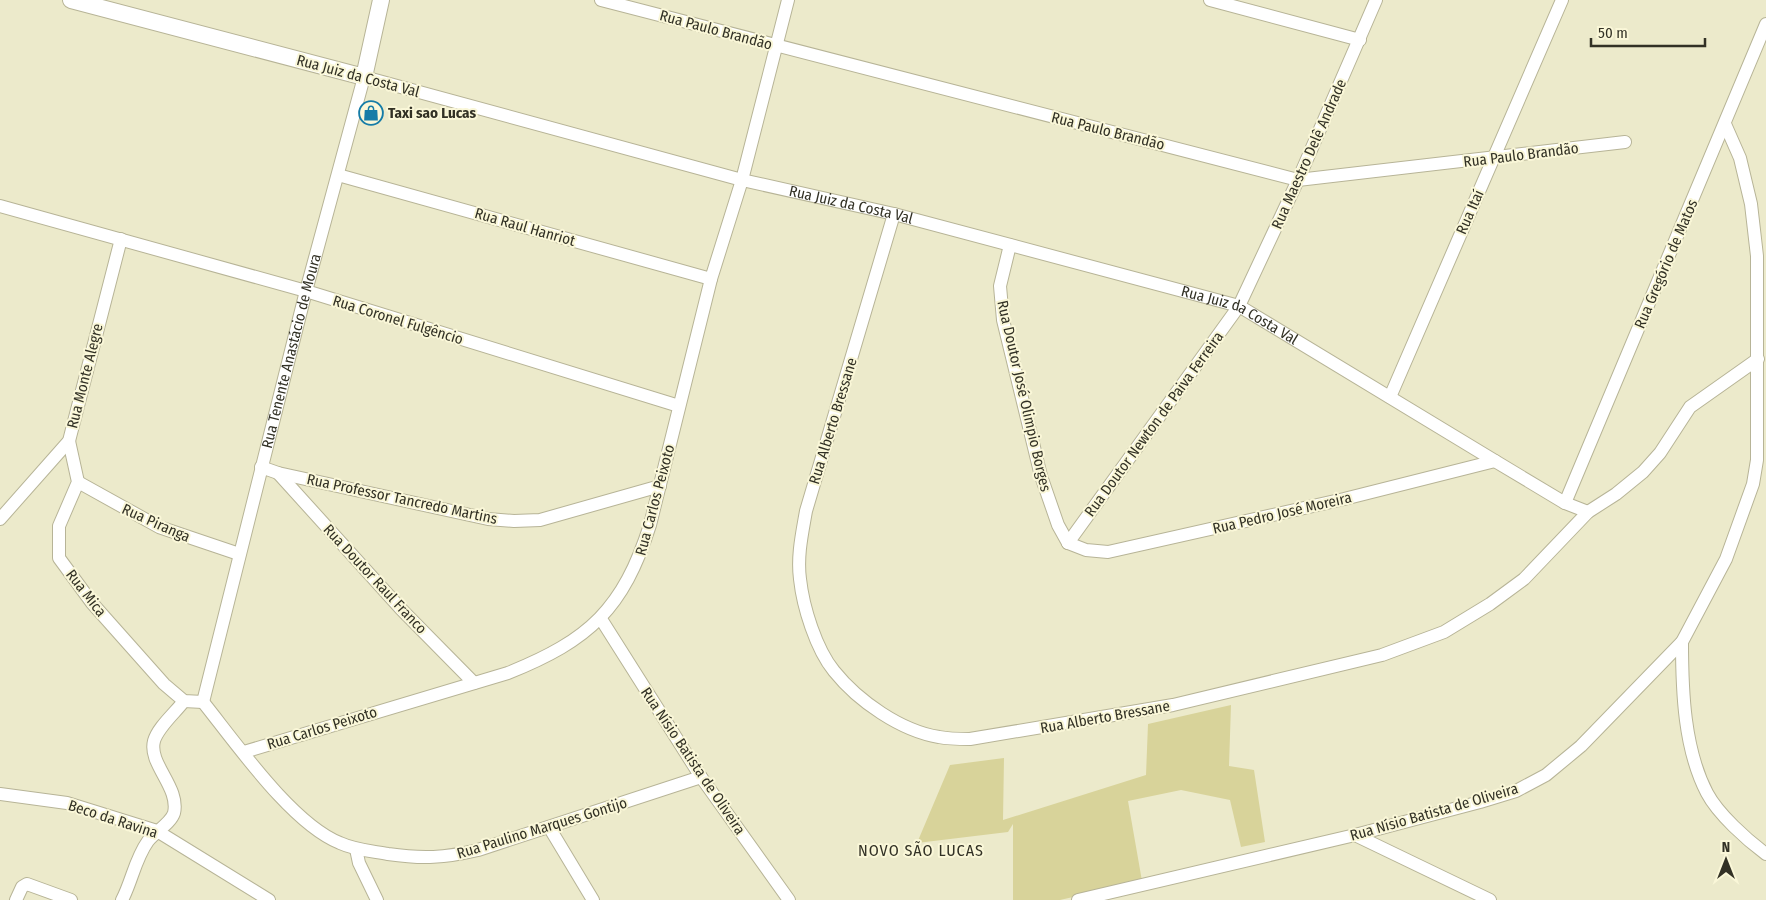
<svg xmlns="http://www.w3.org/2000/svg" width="1766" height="900" font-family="'Fira Sans Condensed',sans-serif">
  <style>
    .green { fill: #d8d39a }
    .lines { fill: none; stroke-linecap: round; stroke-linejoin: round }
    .minor-casing { stroke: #b7b497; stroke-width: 14 }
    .tertiary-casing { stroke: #b7b497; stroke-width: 18 }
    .minor { stroke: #fff; stroke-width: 12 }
    .tertiary { stroke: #fff; stroke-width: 16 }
    .labels { text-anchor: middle; stroke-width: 4; stroke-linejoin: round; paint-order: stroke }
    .street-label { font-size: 15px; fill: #323125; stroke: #faf7d8 }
    .poi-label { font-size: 15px; font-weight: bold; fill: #323125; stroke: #faf7d8; text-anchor: start }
    .neighbourhood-label { font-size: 16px; letter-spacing: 1px; fill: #323125; stroke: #faf7d8 }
  </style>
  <rect width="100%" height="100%" fill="#eceacb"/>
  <path class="green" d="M1231,705l-2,61 25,4 11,72 -24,5 -11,-47 -49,-10 -53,11 14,80 -82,19h-47v-76l-5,8 -91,11 33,-78 54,-7 -1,62 143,-45 2,-51z"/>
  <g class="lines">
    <g class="minor-casing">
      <g id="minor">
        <path d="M601,0l697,180 327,-38"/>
        <path d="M1210,0l150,40"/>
        <path d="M338,175l373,104"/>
        <path d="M0,206l306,85 373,115"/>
        <path d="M894,214l-88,297c-4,23 -9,45 -6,68 3,28 16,70 34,92 24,30 67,60 105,66 10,2 21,2 31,2l203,-34 209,-50 62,-23 46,-28 34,-25 64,-67 28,-18 27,-22 17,-19 30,-46 68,-48"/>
        <path d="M1010,245l-10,41 3,34 38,156 17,49 10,18"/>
        <path d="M1390,397l172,-397"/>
        <path d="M69,441l9,41 -19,44v32l33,45 72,81 20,17 19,1"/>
        <path d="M261,467l17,6 210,46 26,2 26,-1 120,-34"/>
        <path d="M278,473l123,136 73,74"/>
        <path d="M78,482l81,45 80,27"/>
        <path d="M1565,503l201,-479"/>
        <path d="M0,519l69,-78 52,-202"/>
        <path d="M1068,543l171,-237 59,-126 78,-180"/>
        <path d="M1068,543l18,7 22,2 236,-53 151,-38"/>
        <path d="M601,619l100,158 88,123"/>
        <path d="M1682,642c0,49 2,107 25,151 11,21 40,47 59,61"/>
        <path id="s1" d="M203,702l103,-411 58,-214 378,103 152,34 345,92 256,155 70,42 23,9"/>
        <path d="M203,702c33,41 89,122 137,141 15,7 31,8 48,11 35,5 56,4 90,-4l223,-73"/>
        <path d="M244,752l264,-79c82,-33 115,-64 142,-148l61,-246 31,-99 46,-180"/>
        <path d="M0,794l67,9 90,28 112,69"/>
        <path d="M549,827l44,73"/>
        <path d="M1355,835l135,65"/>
        <path d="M356,849l3,14 18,37"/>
        <path d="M16,900l6,-13 5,-3 44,16"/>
        <path d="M122,900c10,-19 13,-41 26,-59 7,-9 23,-18 26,-28 6,-26 -26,-49 -20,-72 4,-14 21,-28 30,-40"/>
        <path d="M1078,900l277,-65 125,-33 36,-11 30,-16 35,-29 101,-104 44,-83 27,-75 4,-24v-204l-6,-52 -11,-46 -15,-34"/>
      </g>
    </g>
    <g class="tertiary-casing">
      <path id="tertiary" d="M71,0l293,77 17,-77"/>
    </g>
    <use href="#minor" class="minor"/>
    <use href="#tertiary" class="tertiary"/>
  </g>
  <defs>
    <g id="shop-ring" transform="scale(1.25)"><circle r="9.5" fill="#faf7d8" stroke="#157ca7" stroke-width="1.5"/><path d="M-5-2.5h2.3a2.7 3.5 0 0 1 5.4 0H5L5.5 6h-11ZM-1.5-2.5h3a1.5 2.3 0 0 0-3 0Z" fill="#157ca7"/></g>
  </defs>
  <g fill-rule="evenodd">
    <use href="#shop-ring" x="371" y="113"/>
  </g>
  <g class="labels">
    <g class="street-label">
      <text transform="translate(716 30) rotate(15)" y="5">Rua Paulo Brandão</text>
      <text transform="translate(358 76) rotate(15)" y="5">Rua Juiz da Costa Val</text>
      <text transform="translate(1108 131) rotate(14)" y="5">Rua Paulo Brandão</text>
      <text transform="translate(1309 154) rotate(-66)" y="5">Rua Maestro Delê Andrade</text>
      <text transform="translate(1521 155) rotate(-7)" y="5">Rua Paulo Brandão</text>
      <text dy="5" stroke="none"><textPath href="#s1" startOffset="1149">Rua Juiz da Costa Val</textPath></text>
      <text transform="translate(1470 212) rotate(-66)" y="5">Rua Itaí</text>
      <text transform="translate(525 227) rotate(16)" y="5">Rua Raul Hanriot</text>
      <text transform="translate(1666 264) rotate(-67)" y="5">Rua Gregório de Matos</text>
      <text dy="5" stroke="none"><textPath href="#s1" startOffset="1554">Rua Juiz da Costa Val</textPath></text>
      <text transform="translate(398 320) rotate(17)" y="5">Rua Coronel Fulgêncio</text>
      <text dy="5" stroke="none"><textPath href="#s1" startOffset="362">Rua Tenente Anastácio de Moura</textPath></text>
      <text transform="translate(85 376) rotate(-76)" y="5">Rua Monte Alegre</text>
      <text transform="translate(1024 396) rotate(77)" y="5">Rua Doutor José Olimpio Borges</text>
      <text transform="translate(833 421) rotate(-73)" y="5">Rua Alberto Bressane</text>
      <text transform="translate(1154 424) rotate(-54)" y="5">Rua Doutor Newton de Paiva Ferreira</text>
      <text transform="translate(402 499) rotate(12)" y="5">Rua Professor Tancredo Martins</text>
      <text transform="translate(655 500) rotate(-75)" y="5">Rua Carlos Peixoto</text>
      <text transform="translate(1282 513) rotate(-13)" y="5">Rua Pedro José Moreira</text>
      <text transform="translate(156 523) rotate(24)" y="5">Rua Piranga</text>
      <text transform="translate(375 579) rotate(47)" y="5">Rua Doutor Raul Franco</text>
      <text transform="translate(86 593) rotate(52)" y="5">Rua Mica</text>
      <text transform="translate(1105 717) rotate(-10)" y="5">Rua Alberto Bressane</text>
      <text transform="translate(322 728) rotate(-17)" y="5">Rua Carlos Peixoto</text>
      <text transform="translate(693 761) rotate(56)" y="5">Rua Nísio Batista de Oliveira</text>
      <text transform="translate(1434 812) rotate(-16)" y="5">Rua Nísio Batista de Oliveira</text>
      <text transform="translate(113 819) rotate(18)" y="5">Beco da Ravina</text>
      <text transform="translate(542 828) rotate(-17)" y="5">Rua Paulino Marques Gontijo</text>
    </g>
    <g class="poi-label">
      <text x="388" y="118">Taxi sao Lucas</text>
    </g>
    <g class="neighbourhood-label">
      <text x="921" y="856">NOVO SÃO LUCAS</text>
    </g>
  </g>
  <g transform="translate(1726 860)" stroke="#faf7d8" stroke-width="4" paint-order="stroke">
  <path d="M0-4L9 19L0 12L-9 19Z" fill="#323125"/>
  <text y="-8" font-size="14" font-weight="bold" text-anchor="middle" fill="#323125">N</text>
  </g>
  <path d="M1591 38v8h114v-8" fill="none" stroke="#323125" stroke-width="2.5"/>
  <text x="1598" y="38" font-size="15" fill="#323125" stroke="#faf7d8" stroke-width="4" paint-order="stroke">50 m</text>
</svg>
